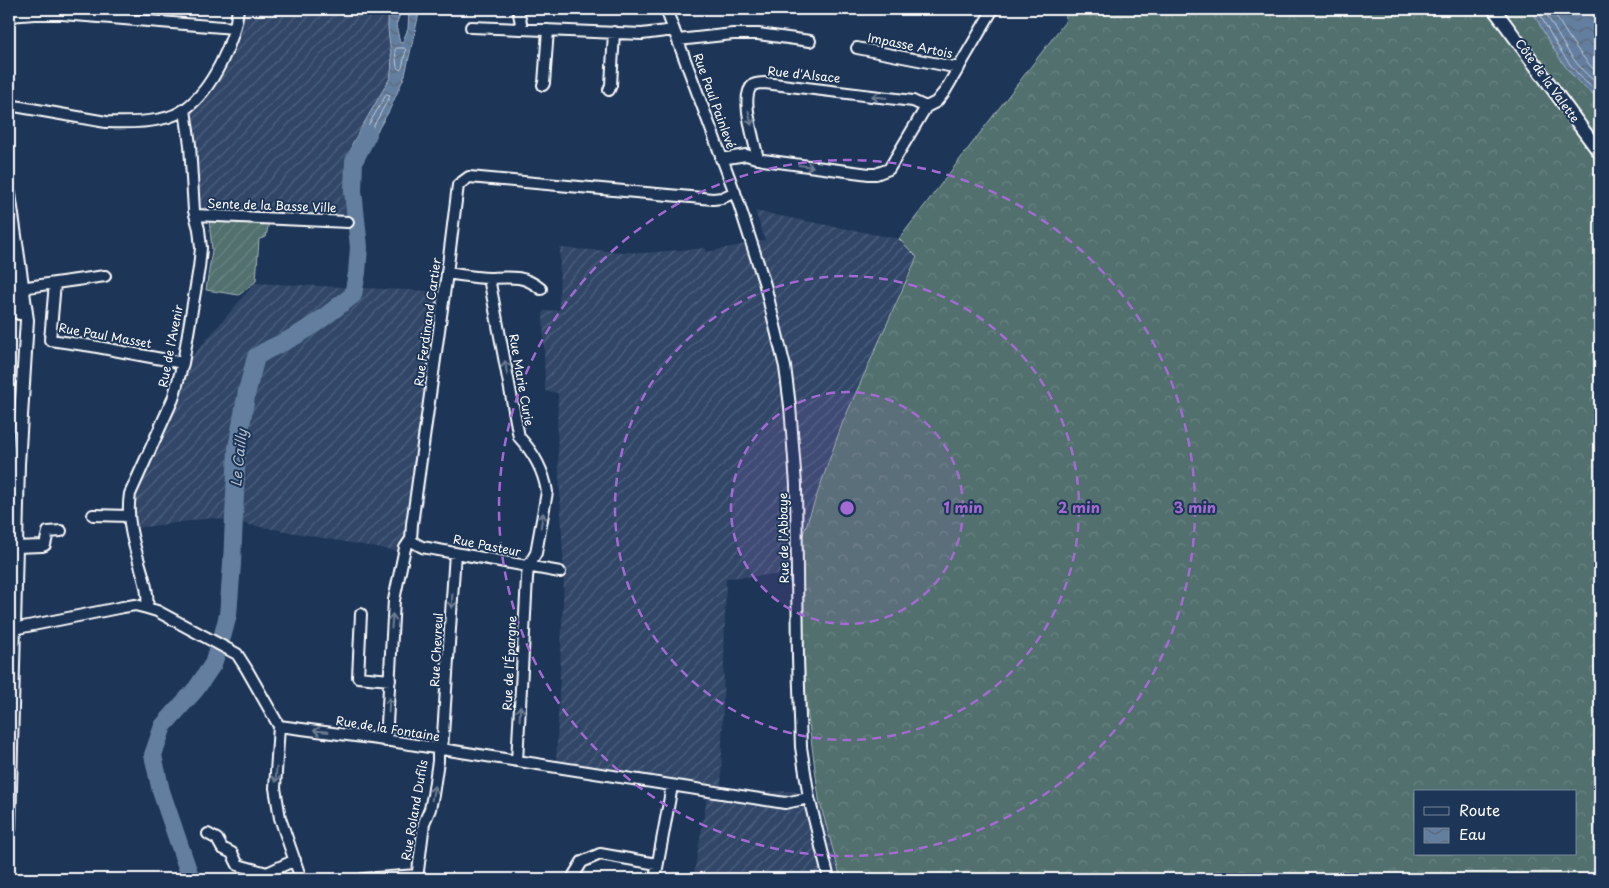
<svg xmlns="http://www.w3.org/2000/svg" width="1609" height="888" font-family="'Playpen Sans',sans-serif">
  <style>
    .industrial { fill: url(#industrial-furrows) }
    .forest { fill: url(#forest-crowns); stroke: #a8b7b6; fill-rule: evenodd }
    .garden { fill: url(#garden-furrows); stroke: #a8b7b6 }
    .water { fill: url(#water-waves); stroke: #a2b2c5 }
    .lines { fill: none; stroke-linecap: round; stroke-linejoin: round }
    .shore { stroke: #c1cbd8; stroke-width: 1 }
    .river { stroke: #647e9e; stroke-width: 18 }
    .minor-casing { stroke: #fff; stroke-width: 14 }
    .major-casing { stroke: #fff; stroke-width: 16 }
    .minor { stroke: #1d3557; stroke-width: 10 }
    .major { stroke: #1d3557; stroke-width: 12 }
    .oneway { stroke: #6c7c92 }
    .ring { fill: none; stroke: #a36bd2; stroke-width: 2.5; stroke-dasharray: 9 6 }
    .labels { text-anchor: middle; stroke-width: 4; stroke-linejoin: round; paint-order: stroke }
    .street-label { font-size: 12px; fill: #fff; stroke: #1d3557 }
    .water-label { font-size: 14px; font-style: italic; fill: #b2bece; stroke: #1d3557 }
    .centre { fill: #a36bd2; stroke: #1d3557; stroke-width: 2.5 }
    .ring-label { font-size: 15px; text-anchor: middle; font-weight: bold; fill: #a36bd2; stroke: #1d3557; stroke-width: 4; stroke-linejoin: round; paint-order: stroke }
  </style>
  <defs>
    <pattern id="industrial-furrows" width="10" height="10" patternUnits="userSpaceOnUse" patternTransform="scale(1.25)"><rect width="10" height="10" fill="#304668"/><path d="M-1 1l2-2M0 10L10 0M9 11l2-2" fill="none" stroke="#4f627f"/></pattern>
    <pattern id="forest-crowns" width="20" height="18" patternUnits="userSpaceOnUse" patternTransform="scale(1.25)"><rect width="20" height="18" fill="#516f6e"/><path d="M2 6a3 3 0 1 1 6 0M12 15a3 3 0 1 1 6 0" fill="none" stroke="#6b8584"/></pattern>
    <pattern id="garden-furrows" width="10" height="10" patternUnits="userSpaceOnUse" patternTransform="scale(1.25)"><rect width="10" height="10" fill="#516f6e"/><path d="M-1 1l2-2M0 10L10 0M9 11l2-2" fill="none" stroke="#6b8584"/></pattern>
    <pattern id="water-waves" width="16" height="10" patternUnits="userSpaceOnUse" patternTransform="scale(1.25)"><rect width="16" height="10" fill="#647e9e"/><path d="M0 5q4-4 8 0t8 0" fill="none" stroke="#596879"/></pattern>
  </defs>
  <rect width="100%" height="100%" fill="#1d3557"/>
  <filter id="ink" filterUnits="userSpaceOnUse"><feTurbulence type="fractalNoise" baseFrequency=".02" numOctaves="2"/><feDisplacementMap in="SourceGraphic" scale="10" xChannelSelector="R" yChannelSelector="G"/><feConvolveMatrix kernelMatrix="1 2 1 2 8 2 1 2 1" color-interpolation-filters="sRGB"/></filter>
  <g filter="url(#ink)">
    <path class="industrial" d="M244,9h148l2,58 -5,15 -40,67 -2,34 4,35 -148,-8 -5,-6 -7,-90 45,-67z
      M755,211l144,28 18,18 -75,167 -53,150 -63,4 -5,211 -165,-24 8,-188 -7,-146 1,-38 -13,-2 -2,-80 16,-1 1,-62 84,5 61,-5 2,4 58,-12z
      M255,283l196,9 -34,258 -5,4 -200,-36 -76,10 -1,-31 23,-51 25,-79z
      M793,791l26,8 22,80h-148l15,-87z"/>
    <path class="forest" d="M1067,9h533v870h-759l-22,-80 -30,-225 53,-150 75,-167 -18,-18 166,-217zM1415,792h160v62h-160z"/>
    <path class="garden" d="M209,219l60,2 -3,16 -7,2 -3,42 -17,14 -33,-5 6,-40z"/>
    <path class="water" d="M390,9h12l-6,16 4,18h2l6,-14 1,-20h11l-15,66 -16,36 -26,44 -13,-1 2,-10 38,-66c6,-23 -7,-47 0,-69z
      M1531,9h66l3,10v79c-32,-16 -52,-59 -69,-89z"/>
    <g class="lines">
      <path class="shore" d="M1537,9c14,26 36,70 63,83
        M1544,9c14,26 30,59 56,76
        M1552,9c14,25 28,47 48,67
        M397,48h7l2,2 -4,18 -2,2 -3,-3 -2,-17z
        M387,94l3,2 -29,53h-3l-1,-4z"/>
      <path class="river" d="M191,879l-30,-88 -8,-36 10,-29 33,-37 17,-25 10,-30 5,-19 4,-51 5,-116 10,-57 9,-34c11,-8 20,-11 32,-17 24,-12 44,-29 65,-45l4,-22 2,-26 -6,-56 1,-30 14,-27"/>
      <g class="minor-casing">
        <path id="minor" d="M518,9l4,19
          M666,9l72,192 27,84 20,82 5,39 6,79 2,173 3,89 8,51 20,81
          M9,16l25,-2h28l172,14
          M471,27l171,7 32,-4
          M678,40l55,-6h25l52,7
          M857,48l102,20
          M543,85l1,-2 4,-53
          M609,90l2,-5 3,-53
          M9,105l97,17c23,1 61,1 79,-13 27,-19 50,-68 53,-100
          M721,159l25,-4 17,5 106,14h7l13,-5 37,-62 10,-5 9,-11 48,-82
          M758,159c-3,-16 -19,-64 -5,-74 4,-2 8,-2 12,-2l148,18 13,6
          M195,215l153,7
          M447,273c14,2 29,5 43,5 21,-1 34,-3 51,11
          M489,278l30,159c14,15 25,35 28,55l-11,61 -8,14 -1,11 -10,183
          M55,283l50,-7
          M9,292l5,-3 41,-6 -5,57 42,6 91,17
          M93,515l36,1
          M411,539l2,3 9,5 138,25
          M15,547l27,-1 3,-1 3,-13 13,-1
          M147,608c2,-15 -3,-29 -7,-43 -7,-23 -14,-47 -10,-71l43,-95 10,-36 16,-95 2,-20 -2,-19 -5,-18 -4,-66 -5,-35
          M361,614l-3,63 32,3
          M13,629l110,-22 12,-2 12,3 10,3 80,43 9,14 33,58 99,13 407,64 24,-5
          M279,726l-4,62 5,30 21,61
          M386,741l8,-141 11,-52 6,-9 1,-15 35,-251 11,-88 11,-8 244,22 9,-1 13,-6
          M442,750l13,-197
          M208,834l9,5 5,9 10,5 6,12 29,8 28,-13
          M574,875l8,-13 18,-8 57,10
          M363,879l54,-4
          M417,879l7,-56 6,-14 3,-14 5,-34v-12
          M655,879l17,-93"/>
      </g>
      <g class="major-casing">
        <path id="major" d="M1494,9l106,144
          M9,194l18,126 -9,144 -9,365
          M9,252l10,61"/>
      </g>
      <use href="#minor" class="minor"/>
      <use href="#major" class="major"/>
    </g>
    <defs><path id="oneway-shaft" d="M-6 0H5M1.5-3L5.5 0L1.5 3" fill="none" stroke-width="1.6" stroke-linecap="round" stroke-linejoin="round" transform="scale(1.25)"/></defs>
    <g class="oneway">
      <use href="#oneway-shaft" transform="translate(879 97) rotate(-173)"/>
      <use href="#oneway-shaft" transform="translate(750 118) rotate(78)"/>
      <use href="#oneway-shaft" transform="translate(806 166) rotate(7)"/>
      <use href="#oneway-shaft" transform="translate(506 368) rotate(-100)"/>
      <use href="#oneway-shaft" transform="translate(542 520) rotate(-80)"/>
      <use href="#oneway-shaft" transform="translate(452 601) rotate(93)"/>
      <use href="#oneway-shaft" transform="translate(392 621) rotate(-86)"/>
      <use href="#oneway-shaft" transform="translate(389 705) rotate(-87)"/>
      <use href="#oneway-shaft" transform="translate(520 713) rotate(-87)"/>
      <use href="#oneway-shaft" transform="translate(321 731) rotate(-173)"/>
      <use href="#oneway-shaft" transform="translate(276 775) rotate(94)"/>
      <use href="#oneway-shaft" transform="translate(433 793) rotate(-80)"/>
    </g>
  </g>
  <circle cx="847" cy="508" r="116" fill="#a36bd2" fill-opacity=".12"/>
  <g class="ring">
    <circle cx="847" cy="508" r="116"/>
    <circle cx="847" cy="508" r="232"/>
    <circle cx="847" cy="508" r="348"/>
  </g>
  <g class="labels">
    <g class="street-label">
      <text transform="translate(910 46) rotate(11)" y="4">Impasse Artois</text>
      <text transform="translate(804 75) rotate(6)" y="4">Rue d'Alsace</text>
      <text transform="translate(1547 81) rotate(54)" y="4">Côte de la Valette</text>
      <text transform="translate(714 101) rotate(70)" y="4">Rue Paul Painlevé</text>
      <text transform="translate(272 206) rotate(2)" y="4">Sente de la Basse Ville</text>
      <text transform="translate(428 322) rotate(-82)" y="4">Rue Ferdinand Cartier</text>
      <text transform="translate(105 336) rotate(10)" y="4">Rue Paul Masset</text>
      <text transform="translate(171 346) rotate(-79)" y="4">Rue de l'Avenir</text>
      <text transform="translate(521 380) rotate(80)" y="4">Rue Marie Curie</text>
      <text transform="translate(784 538) rotate(-91)" y="4">Rue de l'Abbaye</text>
      <text transform="translate(487 546) rotate(11)" y="4">Rue Pasteur</text>
      <text transform="translate(437 650) rotate(-87)" y="4">Rue Chevreul</text>
      <text transform="translate(510 663) rotate(-87)" y="4">Rue de l'Épargne</text>
      <text transform="translate(388 729) rotate(9)" y="4">Rue de la Fontaine</text>
      <text transform="translate(415 810) rotate(-80)" y="4">Rue Roland Dufils</text>
    </g>
    <g class="water-label">
      <text transform="translate(239 458) rotate(-84)" y="5">Le Cailly</text>
    </g>
  </g>
  <circle cx="847" cy="508" r="8" class="centre"/>
  <g class="ring-label">
    <text x="963" y="513">1 min</text>
    <text x="1079" y="513">2 min</text>
    <text x="1195" y="513">3 min</text>
  </g>
  <rect width="1609" height="888" fill="none" stroke="#1d3557" stroke-width="30"/>
  <rect x="15" y="15" width="1579" height="858" fill="none" stroke="#fff" stroke-width="2" filter="url(#ink)"/>
  <rect x="1414" y="790" width="162" height="65" fill="#1d3557" stroke="#77869a"/>
  <rect x="1424" y="807" width="25" height="8" fill="#1d3557" stroke="#77869a"/>
  <text x="1459" y="816" font-size="15" fill="#ffffff">Route</text>
  <rect x="1424" y="828" width="25" height="15" fill="url(#water-waves)" stroke="#77869a"/>
  <text x="1459" y="840" font-size="15" fill="#ffffff">Eau</text>
</svg>
